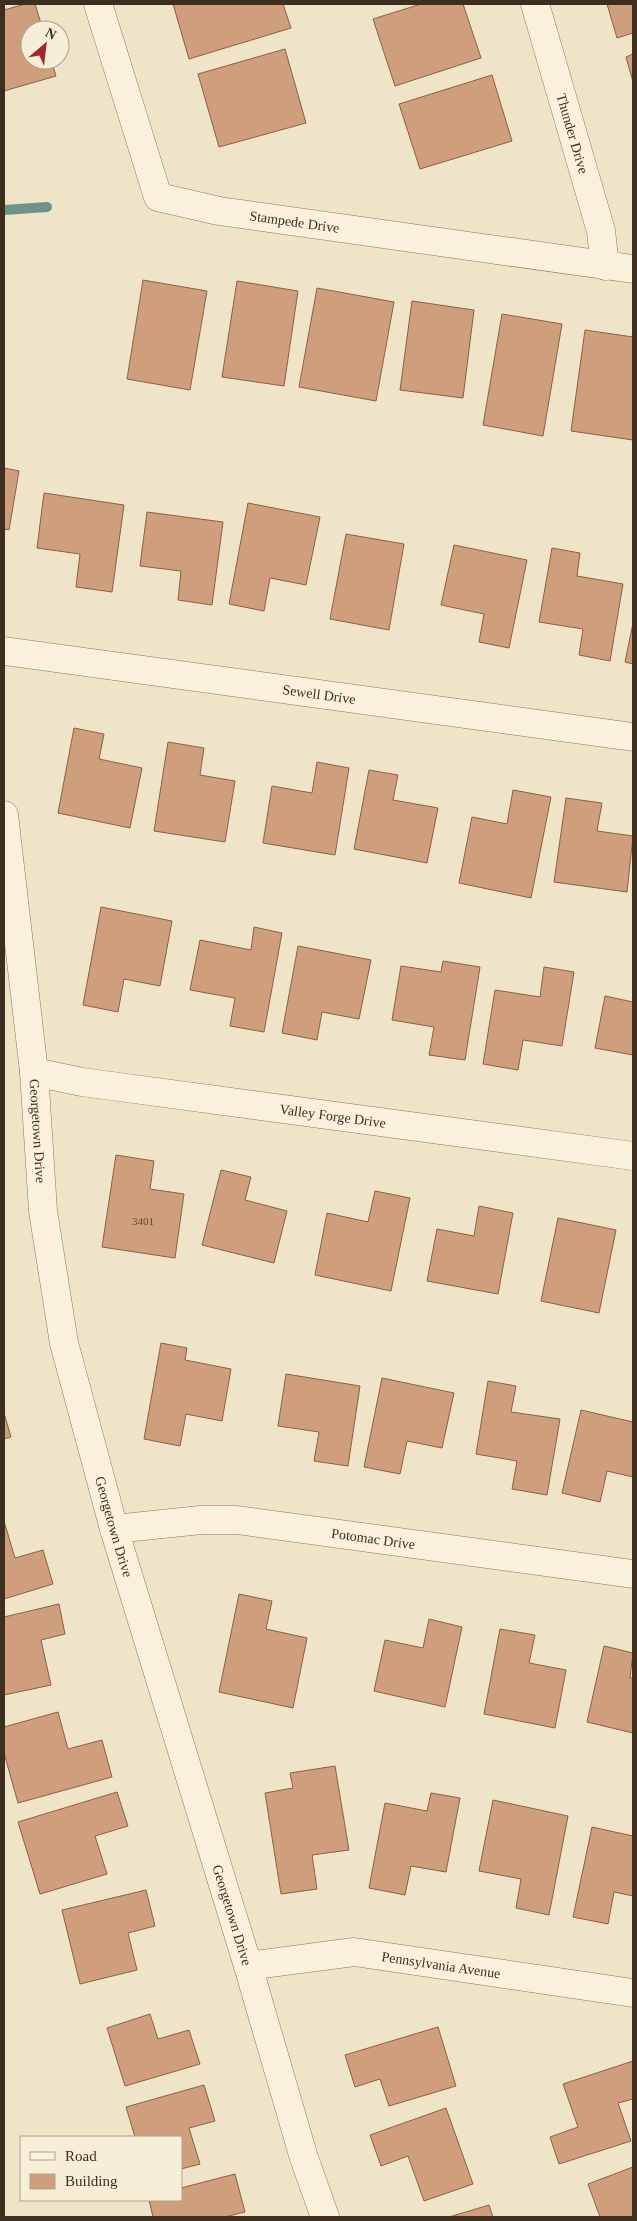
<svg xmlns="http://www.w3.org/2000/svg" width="637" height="2221" font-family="Georgia,serif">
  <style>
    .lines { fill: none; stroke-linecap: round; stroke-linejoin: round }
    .stream { stroke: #6f938a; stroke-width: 10 }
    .building { fill: #cf9f7d; stroke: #8d5f41 }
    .minor-casing { stroke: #8d765c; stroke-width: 29 }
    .minor { stroke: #faf1dc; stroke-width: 28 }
    .labels { text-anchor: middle; stroke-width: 4; stroke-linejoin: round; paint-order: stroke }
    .number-label { font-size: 11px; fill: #624a37 }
    .street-label { font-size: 14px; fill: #3d2e20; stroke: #f7eed8 }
  </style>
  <rect width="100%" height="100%" fill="#f0e4c8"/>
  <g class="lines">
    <path class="stream" d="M4,210l43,-3"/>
  </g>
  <path class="building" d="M25,4h10l8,26h-13v30h21l5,16 -52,15v-81z
    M173,4h110l8,24 -102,31z
    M421,4h42l18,54 -86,28 -22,-67z
    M607,4h26v29l-16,5z
    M285,49l21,74 -87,24 -21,-73z
    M633,54v28l-7,-25z
    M492,75l20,66 -92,28 -21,-65z
    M143,280l64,11 -17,99 -63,-11z
    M237,281l61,10 -14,95 -62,-9z
    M317,288l77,14 -18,99 -77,-14z
    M412,301l62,9 -11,88 -63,-8z
    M502,314l60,10 -19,112 -60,-11z
    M585,330l48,7v103l-62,-9z
    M4,468l15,3 -10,59 -5,-1z
    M44,493l80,12 -12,87 -36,-5 4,-33 -43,-6z
    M248,503l72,14 -14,68 -36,-7 -6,33 -35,-7z
    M147,512l76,10 -11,83 -34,-5 3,-29 -41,-5z
    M346,534l58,10 -15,86 -59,-11z
    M454,545l73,15 -18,88 -30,-6 5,-28 -43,-9z
    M552,548l28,5 -3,23 46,8 -13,77 -31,-6 4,-26 -44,-7z
    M633,623v41l-8,-2z
    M74,728l30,6 -5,25 43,9 -12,60 -72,-15z
    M168,742l36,6 -4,27 35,6 -10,61 -71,-11z
    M317,762l32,6 -14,87 -72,-12 9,-57 40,7z
    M369,770l29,5 -5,25 45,8 -11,55 -73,-14z
    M513,790l38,7 -20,101 -72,-15 13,-66 35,7z
    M566,798l36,5 -5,28 36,5 -6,56 -73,-10z
    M101,907l71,14 -12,65 -36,-7 -6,33 -35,-7z
    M254,927l28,6 -18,99 -34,-6 5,-28 -45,-8 10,-50 51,10z
    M298,946l73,14 -12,59 -37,-7 -5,28 -35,-7z
    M443,961l37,6 -15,93 -36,-5 5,-28 -42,-7 9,-54 40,6z
    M544,967l30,5 -12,74 -39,-6 -5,30 -35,-6 12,-74 45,7z
    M605,996l28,6v53l-38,-7z
    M116,1155l38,6 -4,28 34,5 -9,64 -73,-11z
    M221,1170l30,7 -6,23 42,11 -13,52 -72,-18z
    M375,1191l35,7 -19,93 -76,-16 12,-62 41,9z
    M479,1206l34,7 -15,81 -71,-13 10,-52 37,7z
    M558,1218l58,12 -17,83 -58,-12z
    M161,1343l26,5 -2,12 46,9 -9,52 -36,-7 -6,32 -36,-7z
    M286,1374l74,12 -12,80 -34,-5 5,-29 -41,-6z
    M382,1378l72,15 -12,55 -35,-7 -7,33 -36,-7z
    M488,1381l28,5 -5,26 49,7 -13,76 -35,-6 5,-28 -41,-7z
    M581,1410l52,12v55l-26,-6 -7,31 -38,-9z
    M4,1413l7,24 -7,2z
    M4,1521l11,37 28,-8 10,34 -49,15z
    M239,1594l33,7 -6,28 41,9 -14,70 -74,-16z
    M59,1604l6,30 -24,6 10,45 -47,10v-78z
    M429,1619l33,8 -17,80 -71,-16 11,-51 38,8z
    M500,1629l35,6 -6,28 37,7 -11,58 -71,-14z
    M604,1646l29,7 -3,25h3v55l-46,-11z
    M58,1712l10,37 34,-9 10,37 -94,26 -14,-50v-26z
    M335,1766l14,84 -37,5 5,34 -36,5 -16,-101 28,-5 -3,-15z
    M117,1792l11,34 -33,10 12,38 -67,20 -22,-72z
    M431,1793l29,5 -14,74 -35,-6 -6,29 -36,-7 16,-85 42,8z
    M493,1800l75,16 -19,99 -33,-7 5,-29 -42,-8z
    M592,1827l41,9v60l-19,-4 -6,32 -35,-7z
    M146,1890l9,36 -27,7 9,37 -57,14 -18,-74z
    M150,2014l8,25 31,-9 11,34 -75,22 -18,-58z
    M438,2027l18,59 -67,20 -9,-27 -25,8 -10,-32z
    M633,2061v38l-15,4 13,38 -72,23 -9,-27 28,-10 -15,-43z
    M204,2085l11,36 -26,7 11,36 -19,5v-32h-46l-9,-30z
    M446,2108l27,76 -49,17 -16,-45 -27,10 -11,-31z
    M633,2167v50h-33l-12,-33z
    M235,2174l10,38 -20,5h-72l-4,-17h32v-12z
    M489,2205l4,12h-44z"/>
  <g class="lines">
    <g class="minor-casing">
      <g id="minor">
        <path id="s1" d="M98,4l60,193 61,14 414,58"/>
        <path id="s2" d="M535,4l66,227 4,35"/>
        <path id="s3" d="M4,651l629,86"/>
        <path id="s4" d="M4,815l30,257 9,139 21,132 50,186 134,437 56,192 21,59"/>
        <path id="s5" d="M34,1072l48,10 551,74"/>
        <path id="s6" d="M114,1529l87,-9h36l396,54"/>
        <path id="s7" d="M248,1966l106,-14 279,41"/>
      </g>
    </g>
    <use href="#minor" class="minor"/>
  </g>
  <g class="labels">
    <g class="number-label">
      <text x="143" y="1225">3401</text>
    </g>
    <g class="street-label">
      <text dy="5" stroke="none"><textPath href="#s2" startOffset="135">Thunder Drive</textPath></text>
      <text dy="5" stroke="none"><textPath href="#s1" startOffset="341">Stampede Drive</textPath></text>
      <text dy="5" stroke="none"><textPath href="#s3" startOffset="318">Sewell Drive</textPath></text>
      <text dy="5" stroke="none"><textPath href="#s5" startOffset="302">Valley Forge Drive</textPath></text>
      <text dy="5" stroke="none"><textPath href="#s4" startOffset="318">Georgetown Drive</textPath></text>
      <text dy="5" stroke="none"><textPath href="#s4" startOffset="722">Georgetown Drive</textPath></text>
      <text dy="5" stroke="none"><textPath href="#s6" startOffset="261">Potomac Drive</textPath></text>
      <text dy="5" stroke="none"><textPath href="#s4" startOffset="1128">Georgetown Drive</textPath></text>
      <text dy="5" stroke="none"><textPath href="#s7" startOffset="195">Pennsylvania Avenue</textPath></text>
    </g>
  </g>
  <rect width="637" height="2221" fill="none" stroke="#3d2e20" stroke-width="10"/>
  <rect x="20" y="2136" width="162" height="65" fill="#f7eed8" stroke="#ada18e"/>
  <rect x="30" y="2152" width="25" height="8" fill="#faf1dc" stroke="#ada18e"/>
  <text x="65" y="2161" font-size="15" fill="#3d2e20">Road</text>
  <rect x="30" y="2174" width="25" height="15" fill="#cf9f7d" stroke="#ada18e"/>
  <text x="65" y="2186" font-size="15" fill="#3d2e20">Building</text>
  <g transform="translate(45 45) rotate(28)"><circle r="24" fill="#f7eed8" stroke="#ada18e"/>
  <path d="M0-4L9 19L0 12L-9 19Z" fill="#9e2a2b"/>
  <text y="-8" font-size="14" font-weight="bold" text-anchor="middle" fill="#3d2e20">N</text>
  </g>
</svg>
